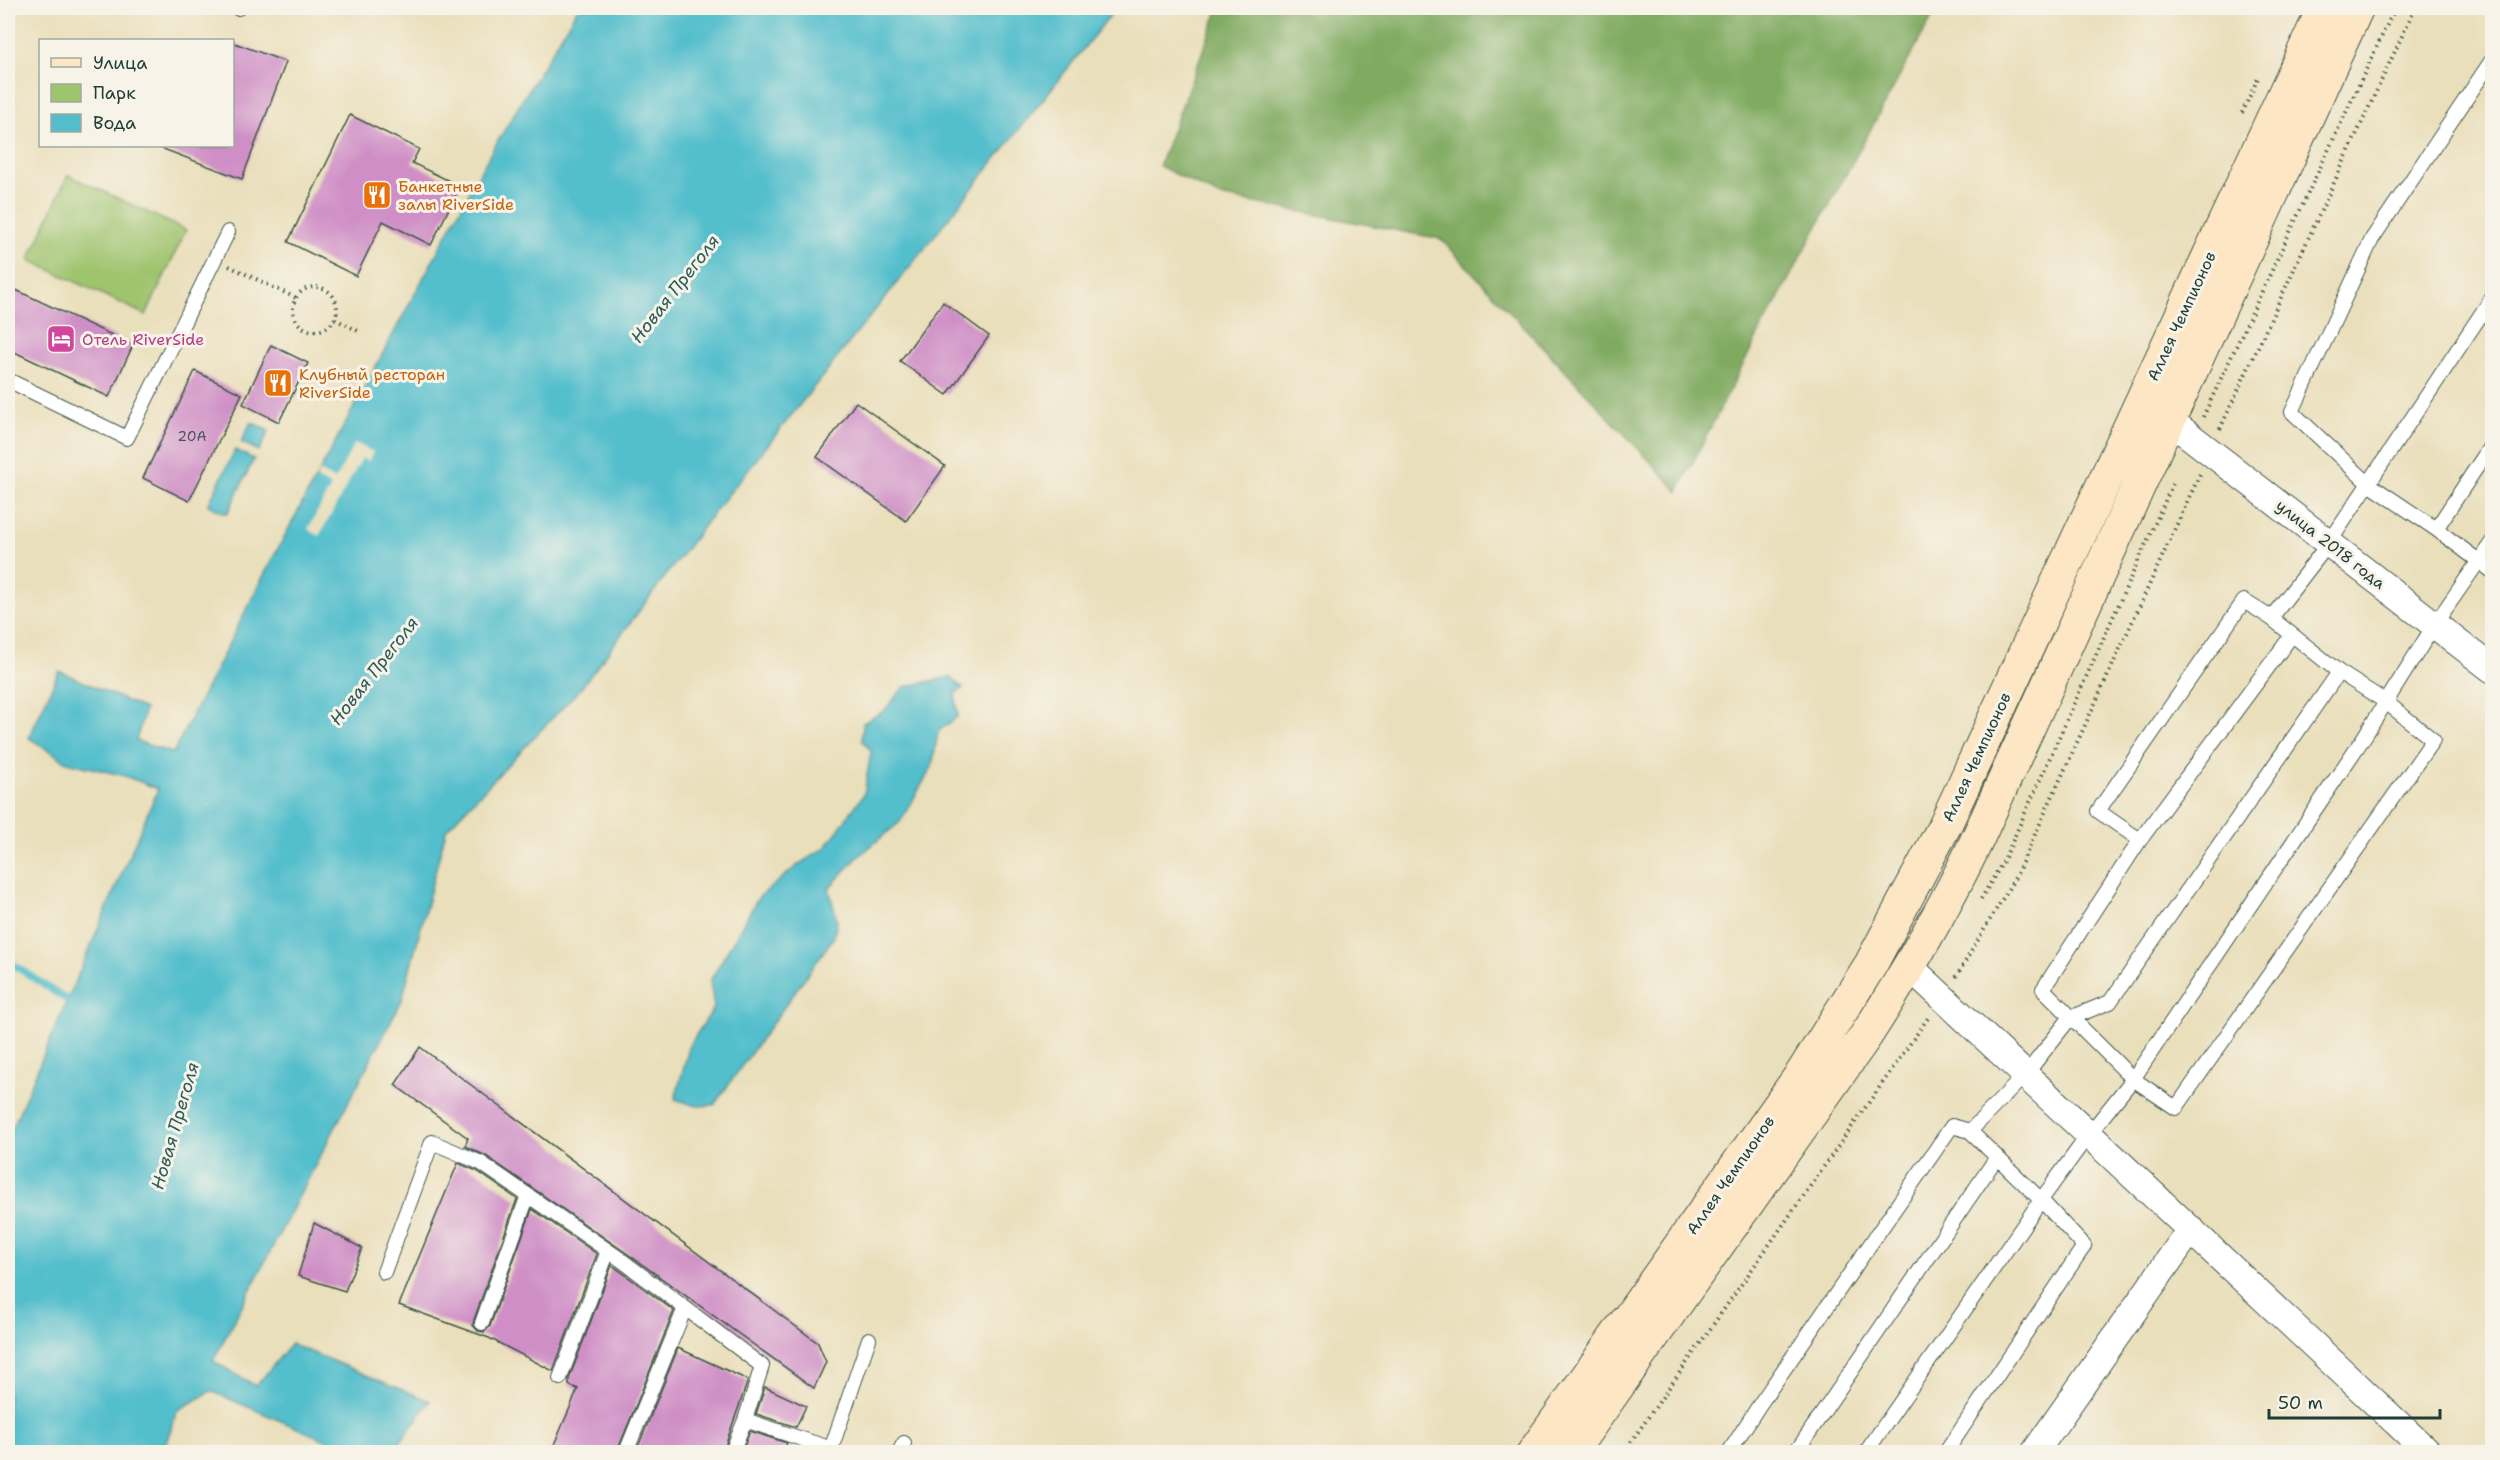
<svg xmlns="http://www.w3.org/2000/svg" width="2500" height="1460" font-family="'Shantell Sans',sans-serif">
  <style>
    .green { fill: #9fc46e; stroke: #5f8051; stroke-width: 1.5 }
    .forest { fill: #7faa61; stroke: #4f744a; stroke-width: 1.5 }
    .water { fill: #52becc; stroke: #387e80; stroke-width: 1.5 }
    .pier { fill: #eadfbb }
    .lines { fill: none; stroke-linecap: round; stroke-linejoin: round }
    .stream { stroke: #52becc; stroke-width: 7 }
    .building { fill: #cf8fc6 }
    .service-casing { stroke: #3d5548; stroke-width: 16 }
    .minor-casing { stroke: #3d5548; stroke-width: 29 }
    .secondary-casing { stroke: #3d5548; stroke-width: 35 }
    .path { stroke: #3d5548; stroke-width: 4; stroke-dasharray: 1.5 4.5; stroke-linecap: butt }
    .service { stroke: #fff; stroke-width: 14 }
    .minor { stroke: #fff; stroke-width: 27 }
    .secondary { stroke: #fce6c4; stroke-width: 33 }
    .labels { text-anchor: middle; stroke-width: 6; stroke-linejoin: round; paint-order: stroke }
    .number-label { font-size: 14px; fill: #4b5258 }
    .food-label { font-size: 16px; fill: #c56008; stroke: #f7f3e8; text-anchor: start }
    .street-label { font-size: 16px; fill: #1f3d34; stroke: #f7f3e8 }
    .hotel-label { font-size: 16px; fill: #b23c85; stroke: #f7f3e8; text-anchor: start }
    .water-label { font-size: 18px; font-style: italic; fill: #2c5d5a; stroke: #f7f3e8 }
  </style>
  <rect width="100%" height="100%" fill="#f7f3e8"/>
  <filter id="ink" filterUnits="userSpaceOnUse"><feTurbulence type="fractalNoise" baseFrequency=".0167" numOctaves="2"/><feDisplacementMap in="SourceGraphic" scale="12" xChannelSelector="R" yChannelSelector="G"/><feConvolveMatrix kernelMatrix="1 2 1 2 8 2 1 2 1" color-interpolation-filters="sRGB"/></filter>
  <filter id="wash" filterUnits="userSpaceOnUse"><feTurbulence type="fractalNoise" baseFrequency=".008" numOctaves="4" result="noise"/><feDisplacementMap in="SourceGraphic" scale="24" xChannelSelector="R" yChannelSelector="G"/><feGaussianBlur stdDeviation="1.35" result="paint"/><feColorMatrix in="noise" values="0 0 0 0 0 0 0 0 0 0 0 0 0 0 0 0 0 1.4 0 .05"/><feComposite in="paint" operator="in"/></filter>
  <g filter="url(#wash)">
    <rect width="100%" height="100%" fill="#eadfbb"/>
    <path class="green" d="M68,175l118,55 -40,85 -117,-55z"/>
    <path class="forest" d="M1219,8h718l-174,318 -85,165 -237,-252 -222,-43 -60,-30z"/>
    <path class="water" d="M578,8h538l-408,512 -127,168 -135,142 -44,170 -189,361 43,25 35,-42 139,57 -37,51h-40l-142,-61 -34,20 -14,41h-155v-314l150,-349 -33,-13 -58,-14 -38,-24 30,-67 86,38 -9,32 37,12 95,-186 222,-413z
      M251,422l18,9 -10,20 -18,-9z
      M235,450l19,9 -27,55 -19,-9z
      M950,677l13,11 -8,6 3,22 -20,16 -6,35 -32,55 -41,34 -30,32 8,33 -3,16 -120,168 -18,1 -21,-7 15,-55 24,-36 -4,-27 48,-83 41,-34 27,-17 38,-53 7,-43 -9,-11 1,-17 21,-12 20,-24z"/>
    <path class="pier" d="M355,443l18,9 -5,9 -6,-3 -43,78 -11,-7 23,-42 -15,-9 3,-7 16,9z"/>
    <g class="lines">
      <path class="stream" d="M8,961l59,39"/>
    </g>
    <g id="blocks">
      <path class="building" d="M232,42l54,20 -44,117 -84,-32v-1h74z
        M350,115l69,34 -7,14 48,23 -29,59 -48,-24 -27,55 -68,-34z
        M16,290l117,55 -24,52 -101,-48v-40z
        M943,302l46,34 -42,59 -47,-34z
        M271,345l37,18 -29,59 -36,-18z
        M195,371l47,23 -53,107 -46,-23z
        M856,402l89,64 -39,55 -89,-64z
        M420,1047l398,296 8,19 -12,26 -189,-136 -139,-96 -21,-10 3,-8 -73,-53z
        M458,1163l19,8 40,28 -43,121 -1,5 5,6 6,1 6,-6 42,-117 65,45 -44,117 -64,-33 -90,-33z
        M314,1223l48,25 -17,43 -47,-15z
        M612,1265l62,46 -57,141h-66l27,-63 -9,-4v-6z
        M678,1348l70,32 -25,72h-87z
        M765,1387l41,19 -10,21 -40,-13z
        M750,1431l37,12 -4,9h-41z"/>
    </g>
  </g>
  <g filter="url(#ink)">
    <use href="#blocks" fill-opacity="0" stroke="#3d5548" stroke-width="1.5"/>
    <g class="lines">
      <g class="service-casing">
        <path id="service" d="M237,8h1
          M8,380l119,58 101,-206
          M2492,444l-56,85 56,42
          M2436,529l-67,-45 -77,-72 80,-173 120,-179
          M2271,618l-27,-17 -146,210 42,29 -97,149 90,90 43,29 257,-368 -47,-38 -47,-30
          M2140,840l152,-205
          M384,1272l48,-130 49,21 139,96 142,107 -17,54 87,29
          M482,1323l46,-128
          M560,1378l48,-127
          M626,1452l59,-144
          M732,1452l13,-32
          M830,1452l39,-113
          M899,1452l5,-9
          M1729,1452l31,-48 192,-278 18,5 56,-57 44,-56 40,-16 229,-330 -68,-54 58,-75 163,-245
          M1796,1452l201,-295
          M1866,1452l175,-252 48,-66 44,-55 231,-342 71,-113 57,-82
          M1946,1452l138,-206 -43,-46 -71,-69"/>
      </g>
      <g class="minor-casing">
        <path id="minor" d="M2169,420l323,249
          M1910,967l518,485
          M2035,1452l156,-223"/>
      </g>
      <g class="secondary-casing">
        <path id="secondary" d="M1534,1452l269,-380 68,-108 74,-139 379,-817
          M1571,1452l294,-415c41,-63 79,-128 112,-197l380,-832"/>
      </g>
      <path class="path" d="M2242,113l17,-37
        M229,266l67,32
        M293 309a22 22 0 1 1 44 0a22 22 0 1 1-44 0Z
        M335,319l25,13
        M2203,417l192,-409
        M2220,429l195,-421
        M1981,899l23,-39 170,-379
        M1956,977l60,-101 184,-402
        M1624,1452l304,-434"/>
      <use href="#service" class="service"/>
      <use href="#minor" class="minor"/>
      <use href="#secondary" class="secondary"/>
    </g>
  </g>
  <defs>
    <g id="restaurant-square" transform="scale(1.5)"><rect x="-9" y="-9" width="18" height="18" rx="4" fill="#e8710a" stroke="#f7f3e8"/><path d="M-5-6h1v4h1v-4h1v4h1v-4h1v5L-1.5 .5V6h-2V.5L-5-1ZM5-6V6H3V1.5H1.5Q1.5-4 5-6Z" fill="#fff"/></g>
    <g id="hotel-square" transform="scale(1.5)"><rect x="-9" y="-9" width="18" height="18" rx="4" fill="#d1479c" stroke="#f7f3e8"/><path d="M-6-4.5h1.5V1H6V5H4.5V3h-9V5H-6ZM-4 0a1.8 1.8 0 1 1 3.6 0ZM.5 0V-2.5h3Q6-2.5 6 0Z" fill="#fff"/></g>
  </defs>
  <g fill-rule="evenodd">
    <use href="#restaurant-square" x="377" y="195"/>
    <use href="#hotel-square" x="61" y="339"/>
    <use href="#restaurant-square" x="278" y="383"/>
  </g>
  <g class="labels">
    <g class="number-label">
      <text x="192" y="441">20А</text>
    </g>
    <g class="food-label">
      <text x="398" y="192">Банкетные<tspan x="398" dy="18">залы RiverSide</tspan></text>
      <text x="299" y="380">Клубный ресторан<tspan x="299" dy="18">RiverSide</tspan></text>
    </g>
    <g class="street-label">
      <text transform="translate(2181 316) rotate(-65)" y="6">Аллея Чемпионов</text>
      <text transform="translate(2331 544) rotate(38)" y="6">улица 2018 года</text>
      <text transform="translate(1976 757) rotate(-65)" y="6">Аллея Чемпионов</text>
      <text transform="translate(1730 1175) rotate(-55)" y="6">Аллея Чемпионов</text>
    </g>
    <g class="hotel-label">
      <text x="82" y="345">Отель RiverSide</text>
    </g>
    <g class="water-label">
      <text transform="translate(675 289) rotate(-52)" y="6">Новая Преголя</text>
      <text transform="translate(374 671) rotate(-52)" y="6">Новая Преголя</text>
      <text transform="translate(175 1126) rotate(-74)" y="6">Новая Преголя</text>
    </g>
  </g>
  <rect width="2500" height="1460" fill="none" stroke="#f7f3e8" stroke-width="30"/>
  <rect x="39" y="39" width="195" height="108" fill="#f7f3e8" stroke="#a1aaa0" stroke-width="1.5"/>
  <rect x="51" y="58" width="30" height="9" fill="#fce6c4" stroke="#a1aaa0" stroke-width="1.5"/>
  <text x="93" y="69" font-size="18" fill="#1f3d34">Улица</text>
  <rect x="51" y="84" width="30" height="18" fill="#9fc46e" stroke="#a1aaa0" stroke-width="1.5"/>
  <text x="93" y="99" font-size="18" fill="#1f3d34">Парк</text>
  <rect x="51" y="114" width="30" height="18" fill="#52becc" stroke="#a1aaa0" stroke-width="1.5"/>
  <text x="93" y="129" font-size="18" fill="#1f3d34">Вода</text>
  <path d="M2269 1409v9h171v-9" fill="none" stroke="#1f3d34" stroke-width="3"/>
  <text x="2278" y="1409" font-size="18" fill="#1f3d34" stroke="#f7f3e8" stroke-width="4.5" paint-order="stroke">50 m</text>
</svg>
